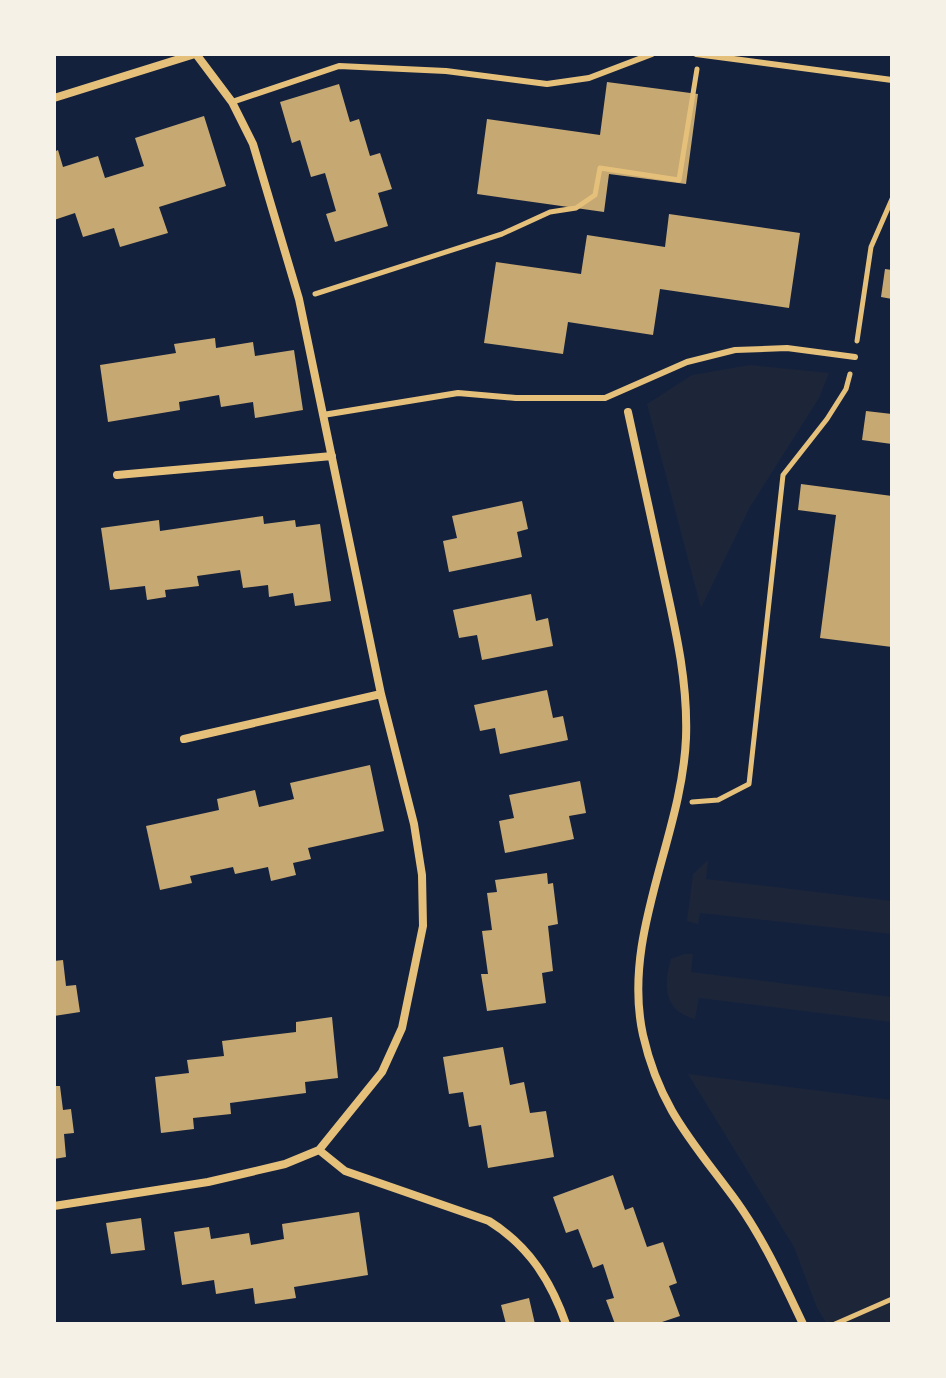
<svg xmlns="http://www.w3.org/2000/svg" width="946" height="1378" font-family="Arial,sans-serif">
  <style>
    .green { fill: #1d2539 }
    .building { fill: #c6a872 }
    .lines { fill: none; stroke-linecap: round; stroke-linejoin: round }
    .path { stroke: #e5c07b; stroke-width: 5 }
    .service { stroke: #e5c07b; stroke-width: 6 }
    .minor { stroke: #e5c07b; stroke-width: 8 }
  </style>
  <rect width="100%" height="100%" fill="#14213d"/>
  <path class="green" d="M750,365l79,8 -10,25 -69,109 -49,101 -54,-204 45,-29z
    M708,860l-2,19 186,22v33l-192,-21 -2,11 -11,-3 6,-47z
    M684,954h9l-2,18 201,25v25l-193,-24 -4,21c-31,-8 -32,-33 -24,-60z
    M688,1074l204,26v224h-65l-10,-16 -23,-61z"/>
  <path class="building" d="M607,82l91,12 -12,90 -77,-10 -5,38 -127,-18 10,-75 113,16z
    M339,84l11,38 9,-3 11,37 10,-3 12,36 -14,4 10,33 -53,16 -9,-28 10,-3 -11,-38 -14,4 -11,-37 -8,3 -12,-41z
    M204,116l22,70 -67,21 9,26 -48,14 -6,-19 -31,9 -8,-24 -21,7v-68l4,-2 5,17 35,-11 7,22 39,-12 -9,-28z
    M669,214l131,19 -11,75 -129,-19 -7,46 -85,-13 -5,32 -79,-11 12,-81 85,12 6,-39 78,12z
    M885,269l7,1v29l-11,-2z
    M215,338l1,10 37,-6 2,14 39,-6 9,60 -48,8 -2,-16 -32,5 -2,-12 -40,7 1,8 -72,12 -8,-57 76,-12 -2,-9z
    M866,411l26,3v30l-30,-4z
    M801,484l91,12v151l-72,-9 16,-123 -38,-5z
    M522,501l6,28 -11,3 5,25 -73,15 -6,-31 14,-3 -5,-22z
    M263,516l1,8 31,-4 1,7 24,-3 11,77 -36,5 -2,-13 -24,4 -1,-12 -25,3 -3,-18 -43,6 2,10 -34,4 1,7 -19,3 -2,-14 -35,4 -9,-62 58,-8 1,11z
    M531,594l5,27 12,-3 5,28 -71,14 -5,-25 -18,3 -6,-28z
    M547,690l6,28 10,-2 5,24 -68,14 -5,-26 -15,3 -6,-26z
    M370,765l14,66 -76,17 3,11 -18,4 3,12 -25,6 -3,-14 -33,7 -2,-7 -43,9 2,7 -32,7 -14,-64 73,-16 -2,-11 38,-9 4,17 35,-8 -4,-16z
    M580,781l6,32 -17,3 5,23 -69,14 -6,-32 15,-3 -5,-23z
    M547,873l1,11 5,-1 5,41 -10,2 5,45 -11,2 4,30 -59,8 -6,-37h7l-6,-43 10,-1 -5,-37 10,-1 -2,-12z
    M63,960l3,26 10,-1 4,27 -26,4v-55z
    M332,1017l6,61 -33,4 1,11 -76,10 1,11 -38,4 1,11 -33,4 -6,-56 34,-4 -2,-13 37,-4 -2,-15 74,-9v-10z
    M503,1047l7,38 14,-3 6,31 16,-2 8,46 -66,11 -7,-43 -12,2 -6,-35 -14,2 -6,-37z
    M54,1086h6l3,24 8,-1 3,24 -10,1 2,23 -12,2z
    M613,1175l12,35 8,-3 14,40 16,-5 14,41 -8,3 11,30 -24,8h-41l-9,-24 8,-2 -11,-34 -10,4 -15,-39 -12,4 -13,-36z
    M359,1212l9,63 -74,12 2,11 -41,6 -2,-16 -37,6 -2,-14 -32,5 -8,-53 35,-5 2,12 38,-6 2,12 33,-6 -2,-15z
    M141,1218l4,32 -34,4 -5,-31z
    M529,1298l6,26h-29l-5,-19z"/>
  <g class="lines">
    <path class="path" d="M315,294l187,-60 48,-22 26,-4 19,-13 5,-27 79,12 18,-111
      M857,341l14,-94 21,-48
      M692,802l26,-2 31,-16 34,-309 44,-56 19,-30 4,-15
      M835,1324l57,-25"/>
    <path class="service" d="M696,54l196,26
      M232,102l107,-36 107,5 101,13 42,-6 63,-24
      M323,415l135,-22 58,5h89l82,-36 48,-12 52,-2 68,9"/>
    <path class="minor" d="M54,98l141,-44
      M628,412c12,55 24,110 36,165 12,54 24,106 22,161 -4,99 -65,197 -43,297 17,75 51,108 94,167 27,38 46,80 66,122
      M117,475l215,-19
      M184,739l197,-45
      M319,1150l26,21 144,50c40,25 62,60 77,103
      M54,1206l154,-24 77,-18 34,-14 63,-78 20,-44 21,-102 -1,-51 -8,-51 -33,-130 -82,-395 -46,-155 -21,-42 -36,-48"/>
  </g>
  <rect width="946" height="1378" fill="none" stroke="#f6f1e7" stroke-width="112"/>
</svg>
